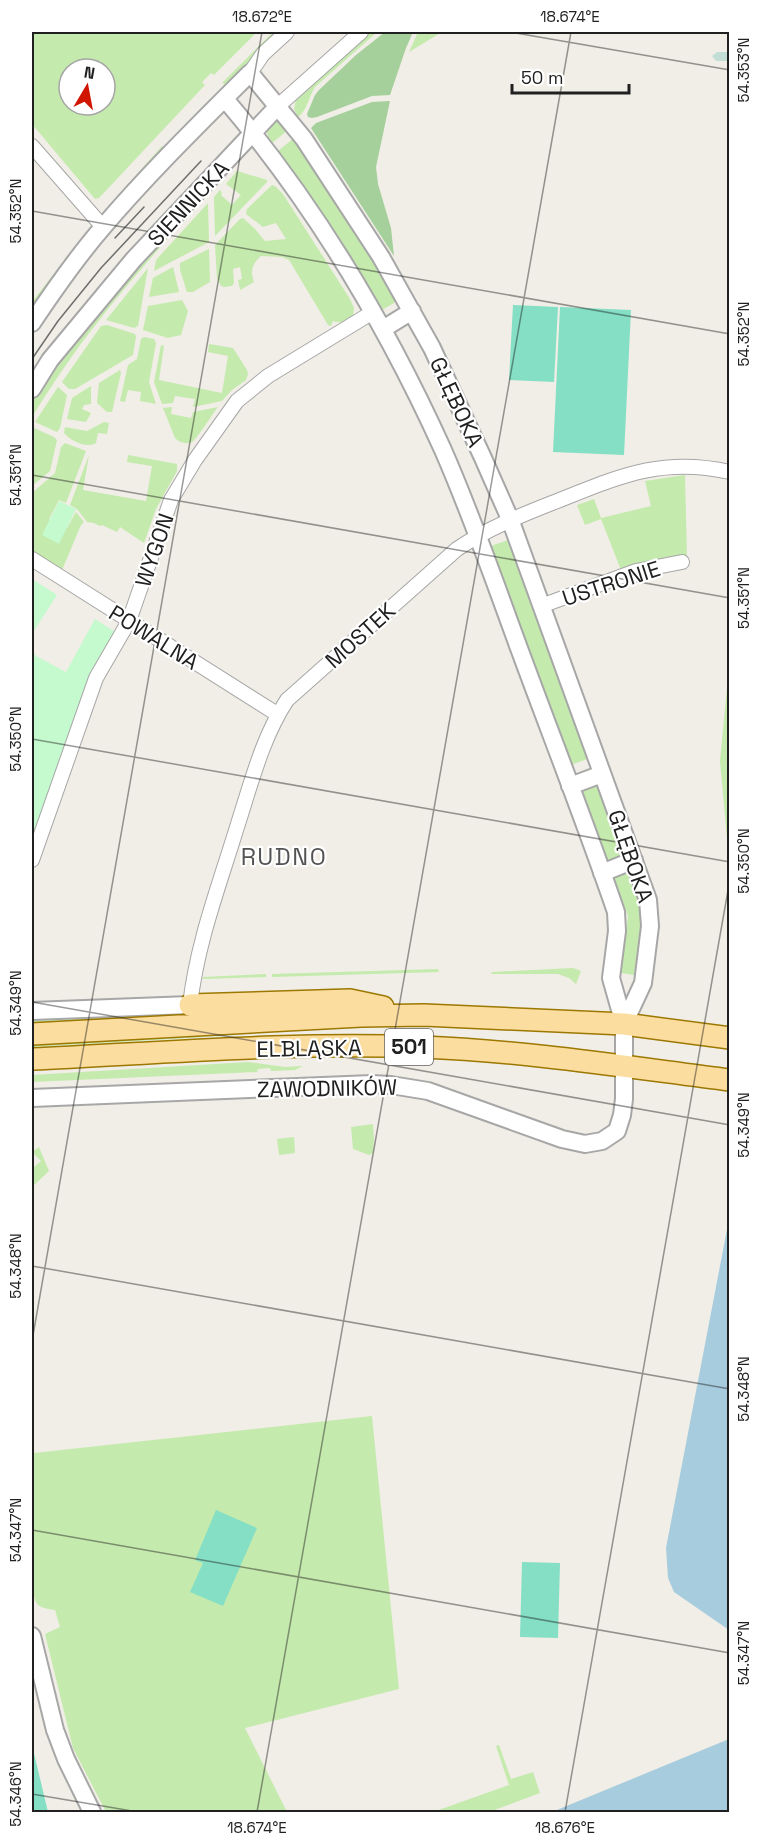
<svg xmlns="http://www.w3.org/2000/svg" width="761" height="1844" font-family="'Space Grotesk',sans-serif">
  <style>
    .grass { fill: #c5eaad; fill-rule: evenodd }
    .forest { fill: #a5d09b }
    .wetland { fill: #c3dfd5 }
    .park { fill: #c4face }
    .pitch { fill: #84dfc5 }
    .water { fill: #a7ccde }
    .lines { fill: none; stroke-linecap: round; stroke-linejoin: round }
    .minor-casing { stroke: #a7a7a7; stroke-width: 16 }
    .tertiary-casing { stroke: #a7a7a7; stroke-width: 20 }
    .primary-casing { stroke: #9c7800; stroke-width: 24 }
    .minor { stroke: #fff; stroke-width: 14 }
    .tertiary { stroke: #fff; stroke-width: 16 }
    .primary { stroke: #fcdda0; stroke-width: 21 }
    .tram { stroke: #6e6e6e; stroke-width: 1.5 }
    .ticks { fill: none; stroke: #202020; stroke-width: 1.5; stroke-opacity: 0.45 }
    .labels { text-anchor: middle; stroke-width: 4.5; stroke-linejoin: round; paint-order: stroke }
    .shield { fill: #fff; stroke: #636363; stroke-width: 1.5 }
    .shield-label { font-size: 21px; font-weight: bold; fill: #202020 }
    .street-label { font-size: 22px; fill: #202020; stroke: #fff }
    .neighbourhood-label { font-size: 24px; letter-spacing: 1.5px; fill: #535353; stroke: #fff }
    .neatline { fill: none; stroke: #202020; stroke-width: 2 }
    .ticks-label { font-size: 15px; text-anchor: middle; fill: #202020 }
  </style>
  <rect width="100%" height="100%" fill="#f0eee6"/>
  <path class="grass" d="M32,32h225l-43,43 -3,-2 -9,9 3,3 -106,113 -4,1 -63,-75zM69,69h36v36h-36z
    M273,32h8l-52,53 -7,-2z
    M366,32h11l-62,55c-6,9 -8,24 -17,30l-4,-8 2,-10z
    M418,32h24l-33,20z
    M278,120l10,10 -16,13c-7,-9 -6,-13 0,-22z
    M294,138l24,33 81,129 -17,10 -60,-98 -44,-61z
    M162,146l4,4 -57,59h-3z
    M226,169v6c-44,48 -89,96 -129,148 -24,30 -45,62 -65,94v-17l31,-43 69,-88z
    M237,171l30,9v2l-52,54 -1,-39 6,-7 2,3 -1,2 11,10 9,-10 -15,-11z
    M272,185l3,1 8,8 67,105 4,9 -1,8c-6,5 -11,8 -20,5l-2,5 -3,-1 -39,-65 -7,-3 -21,-1c-9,8 -11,15 -7,26l-14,8 -2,-10 4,-1 -2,-12 -7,2 1,14 -2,3 -8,1 -3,-1 -4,-8 -2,-33 25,-26 3,-1 12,11 10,12 21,-2 -10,-16 -13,4 -17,-13 1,-5z
    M208,203l1,39 -55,29 2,-11z
    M90,227l-1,9 -57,75v-9z
    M209,249l1,33 -17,10h-6l-7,-22v-7z
    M173,267l6,25 -30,5 4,-19z
    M148,268l-10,58 -4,2 -28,-8z
    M182,300l6,11 -7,24 -13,3 -25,-8 5,-24z
    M107,325l28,9 1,3 -3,18 -58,34h-6l-7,-7 39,-56z
    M144,337l10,2 2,4 -7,39 7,22 -16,-3 1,-9 -13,-2 -3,12 -5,-1 8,-36 9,-6 4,-20z
    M209,344l24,4 14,22 1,4 -2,6 -14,10 -10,11 -29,6 2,-8 -20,-3 -2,7 -11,1 -8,-22 7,-37 3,1 -5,34 63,13 6,-37 -20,-4z
    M120,370l1,3 -9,39h-5l-10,-9 2,-20z
    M91,386v18l-7,1 -2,4 9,4 -5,9 -19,-3 5,-21z
    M58,387l9,8 -7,33 -3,4 -22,-10z
    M172,407l-1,7 20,4 2,-6 25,-5c-5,6 -21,32 -26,35 -6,3 -13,0 -17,-4l-12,-30z
    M104,422l5,1 -2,11 -9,-1 -2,10c-10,6 -25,-2 -32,-10l1,-6 22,4z
    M32,427l22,10 3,3 -7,31 -18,15z
    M65,443l21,8 -20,52 -7,-3 -10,19 18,9 9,-16 8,10 -3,3 -19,45 -30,-19v-58l23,-20 6,-26z
    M89,455l-6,35 63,11 6,-35 -25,-4 1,-7 49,9v7l-21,38 -12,34 -24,-16 -3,5 -15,-7 -2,1 -6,-3 -7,-1 -10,-13 -7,-4z
    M685,475l2,82c-24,1 -44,5 -66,13l-20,-51 -16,6 -8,-20 17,-6 7,19 50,-12 -6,-25z
    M508,540l82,218 -19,7 -80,-219z
    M729,667h1l-1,194 -9,-100z
    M599,785l26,70 -18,7 -26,-71z
    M630,870l10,41v20l-6,44 -13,-2 7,-57 -15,-40z
    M573,968l8,3 -5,13 -7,-6 -11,-4h-67l1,-2z
    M438,969l1,3 -167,5v-3z
    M266,974v3l-63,2v-2z
    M335,1007l-303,16v-5z
    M242,1035l-210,12v-3z
    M248,1062l37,5 18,-1 -8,4 -24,1 -1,-3 -12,1 -1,3 -225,10v-7z
    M373,1124l1,15 -1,14 -4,2 -16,-6 -2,-22z
    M294,1137l1,16 -16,2 -2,-16z
    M39,1147l10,24 -17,16v-18l9,-8 -9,-9z
    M372,1416l27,273 -154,39 42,84h-181l-33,-64 -28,-114 15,-7 -5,-17c-19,-3 -19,-4 -23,-22v-142l2,7z
    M499,1745l12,34 22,-7 7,21 -51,19h-56l76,-27 -13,-39z"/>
  <path class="forest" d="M385,32h28l-7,16 -16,47 -18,1 -55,21 -5,1 -4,-1 -1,-3 8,-19 4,-5 37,-35z
    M390,101l-14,66 2,17 13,44 3,28 -83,-128 5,-5 56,-21z"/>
  <path class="wetland" d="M717,52h12v9h-13l-4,-5z"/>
  <path class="park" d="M59,501l17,8 -17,35 -17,-9z
    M32,579l25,16 -25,39z
    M95,619l20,13 -83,217v-198l4,5 30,16z"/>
  <path class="pitch" d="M513,305l45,2 -4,75 -45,-2z
    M560,307l71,3 -7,145 -71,-3z
    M216,1510l41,18 -34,78 -33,-14 13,-29 -8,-3z
    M522,1562l38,1 -2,75 -38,-1z
    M32,1745l16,67h-16z"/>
  <path class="water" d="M729,1219l1,411h-1l-55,-38 -6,-14 -2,-30z
    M729,1739v73h-177z"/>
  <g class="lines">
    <g class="minor-casing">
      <path id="minor" d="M250,73l13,-19 24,-22
        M278,106l83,-74
        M32,146l71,81
        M32,559l245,155
        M541,606l95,-35 46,-9
        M32,860l64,-182 33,-57 42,-121 24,-40 42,-59 31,-25 105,-64
        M190,1005c7,-62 29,-119 47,-178 14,-43 25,-89 50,-127l170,-151c30,-20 62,-33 95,-46 64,-25 107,-47 178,-31"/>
    </g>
    <g class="tertiary-casing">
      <path id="tertiary" d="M32,323c22,-33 45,-66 71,-96 46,-54 97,-104 147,-154l54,66 77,118 51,91 51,110 27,61 138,381 2,26 -7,57 -19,41
        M383,329l29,-18
        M32,389l18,-29 84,-101 144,-153
        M570,786l32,-12
        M602,873l32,-13
        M32,1011l158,-6
        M32,1098l340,-14 19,1 37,6 134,48 23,5 17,-3 15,-10 5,-16 2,-16v-75l-13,-46 6,-47 -1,-19c-29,-85 -62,-169 -93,-253 -26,-70 -50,-141 -80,-209 -57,-126 -129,-246 -218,-351
        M32,1636l23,94 11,29 26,53"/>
    </g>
    <g class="primary-casing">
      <path id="primary" d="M190,1005l160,-5 33,7
        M32,1034l329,-18 63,-1 200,9 106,14
        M32,1059c129,-6 260,-17 390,-12 104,4 205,20 308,33"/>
    </g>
    <use href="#minor" class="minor"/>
    <use href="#tertiary" class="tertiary"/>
    <use href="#primary" class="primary"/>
    <path class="tram" d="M115,238l29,-31
      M32,359l26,-38 43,-53 100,-107"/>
  </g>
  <path class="ticks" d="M510,32l220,38M32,211l698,123M32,475l698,123M32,739l698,123M32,1002l698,123M32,1266l698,123M32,1341l230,-1309M32,1530l698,123M32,1794l106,18M257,1812l314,-1780M565,1812l165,-933"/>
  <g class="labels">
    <rect class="shield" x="385" y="1029" width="48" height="36" rx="4.5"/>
    <g class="shield-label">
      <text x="409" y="1054">501</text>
    </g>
    <g class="street-label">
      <text transform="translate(188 203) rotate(-47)" y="8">SIENNICKA</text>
      <text transform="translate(457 402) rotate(65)" y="8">GŁĘBOKA</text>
      <text transform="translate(154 550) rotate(-71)" y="8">WYGON</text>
      <text transform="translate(611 583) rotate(-18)" y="8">USTRONIE</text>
      <text transform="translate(360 635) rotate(-42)" y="8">MOSTEK</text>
      <text transform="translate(154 637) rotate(32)" y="8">POWALNA</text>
      <text transform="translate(631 856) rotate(71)" y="8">GŁĘBOKA</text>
      <text transform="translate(309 1048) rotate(-1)" y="8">ELBLĄSKA</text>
      <text transform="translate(327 1088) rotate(-1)" y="8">ZAWODNIKÓW</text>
    </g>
    <g class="neighbourhood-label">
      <text x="284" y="865">RUDNO</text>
    </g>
  </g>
  <rect width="761" height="1844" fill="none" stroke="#ffffff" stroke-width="66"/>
  <g transform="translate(87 87) rotate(10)"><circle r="28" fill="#ffffff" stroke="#a6a6a6" stroke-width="1.5"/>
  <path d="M0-4.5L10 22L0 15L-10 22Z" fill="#d01500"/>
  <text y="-9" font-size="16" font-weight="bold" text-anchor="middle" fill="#202020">N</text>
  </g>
  <path d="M512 84v9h117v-9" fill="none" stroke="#202020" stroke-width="3"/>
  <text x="521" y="84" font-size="18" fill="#202020" stroke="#ffffff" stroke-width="4.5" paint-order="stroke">50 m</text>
  <rect x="33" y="33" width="695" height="1778" class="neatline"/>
  <g class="ticks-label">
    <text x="262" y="22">18.672°E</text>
    <text x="570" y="22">18.674°E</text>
    <text transform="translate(744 70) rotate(-90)" y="5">54.353°N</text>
    <text transform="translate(16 211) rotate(-90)" y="5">54.352°N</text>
    <text transform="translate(744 334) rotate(-90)" y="5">54.352°N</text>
    <text transform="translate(16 475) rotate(-90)" y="5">54.351°N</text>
    <text transform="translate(744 598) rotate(-90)" y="5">54.351°N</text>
    <text transform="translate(16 739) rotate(-90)" y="5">54.350°N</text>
    <text transform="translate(744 861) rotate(-90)" y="5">54.350°N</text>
    <text transform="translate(16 1003) rotate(-90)" y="5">54.349°N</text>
    <text transform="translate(744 1125) rotate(-90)" y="5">54.349°N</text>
    <text transform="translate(16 1266) rotate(-90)" y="5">54.348°N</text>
    <text transform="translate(744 1389) rotate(-90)" y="5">54.348°N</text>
    <text transform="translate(16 1530) rotate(-90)" y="5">54.347°N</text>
    <text transform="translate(744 1653) rotate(-90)" y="5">54.347°N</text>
    <text transform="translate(16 1794) rotate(-90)" y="5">54.346°N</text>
    <text x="257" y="1833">18.674°E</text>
    <text x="565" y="1833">18.676°E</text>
  </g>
</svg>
